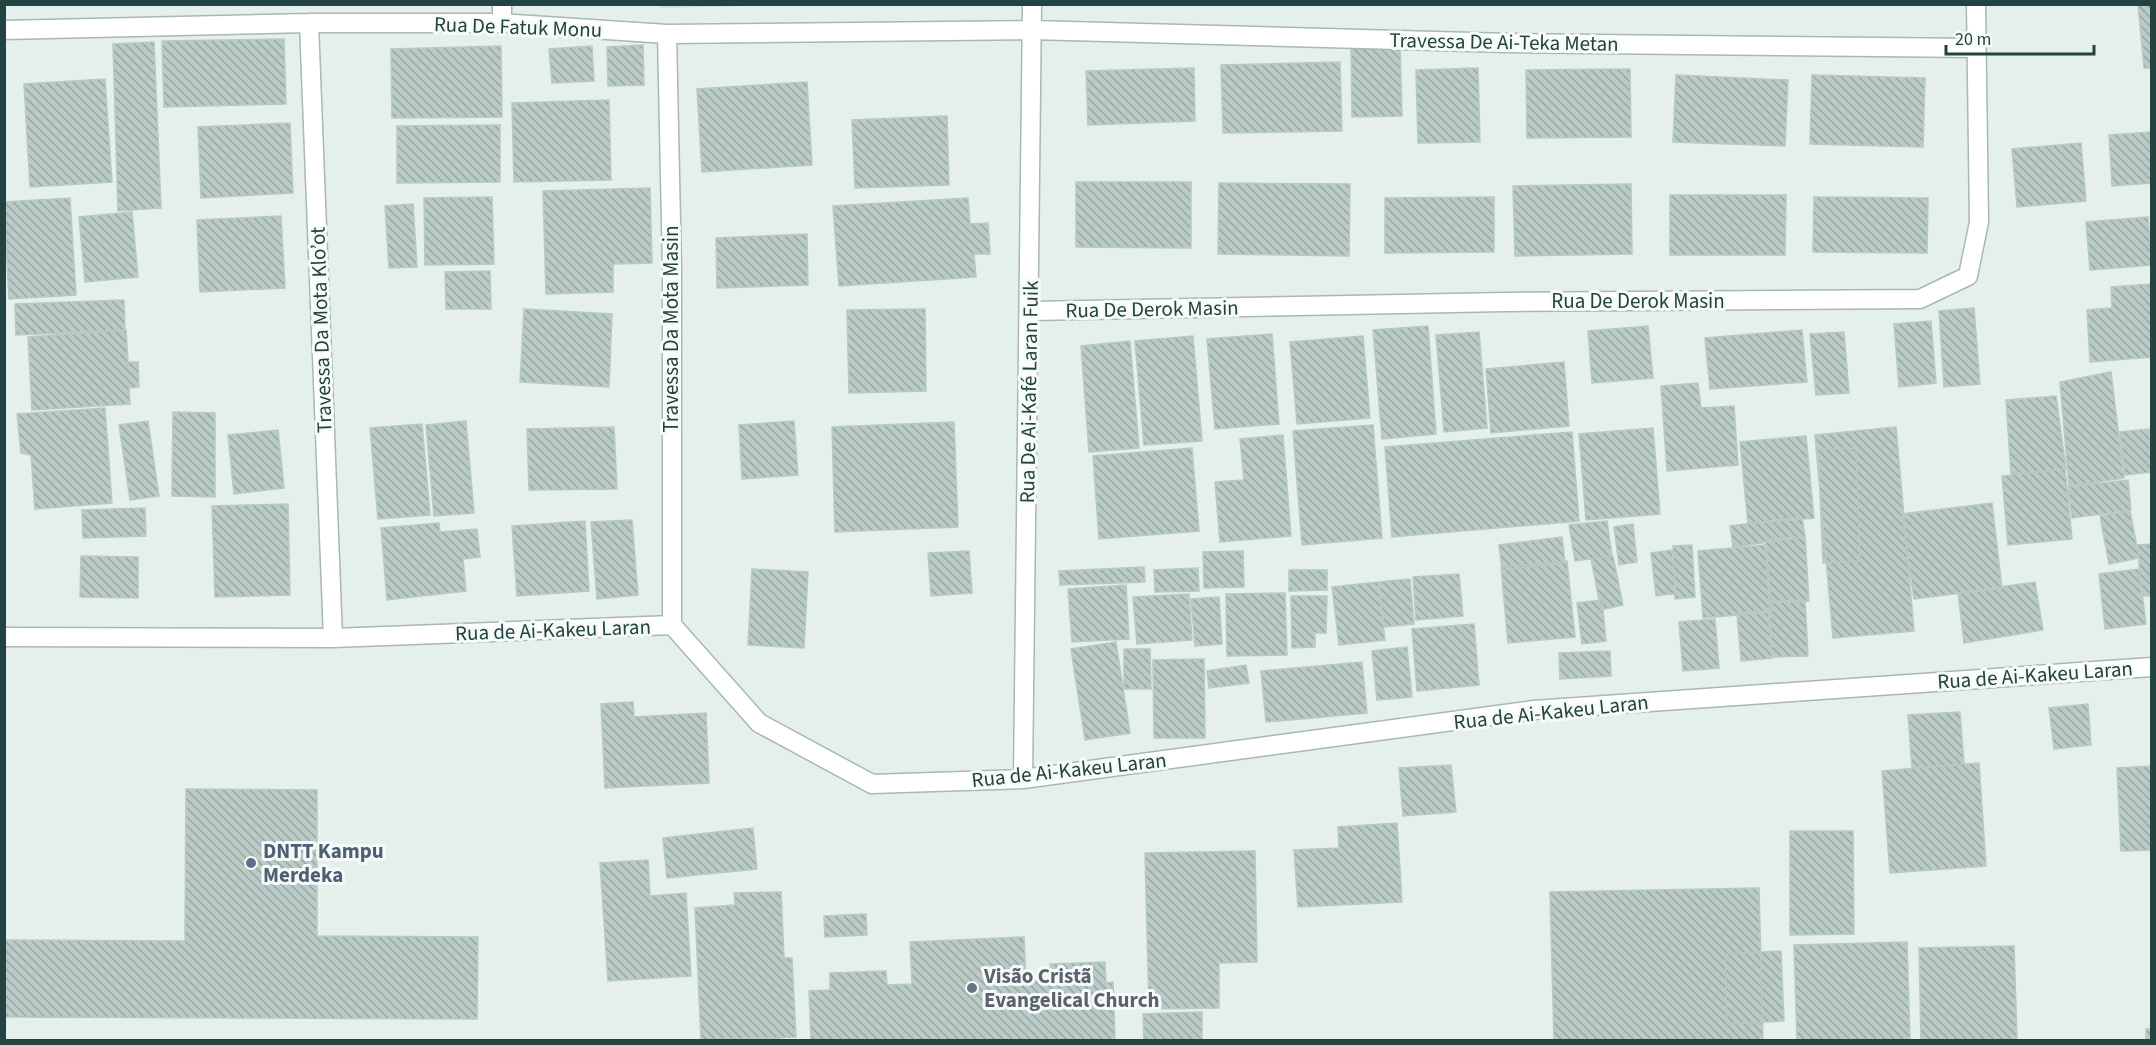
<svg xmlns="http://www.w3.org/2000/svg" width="2156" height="1045" font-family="'Source Sans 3',sans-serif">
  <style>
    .built { fill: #d3dfdc }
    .building { fill: url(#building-back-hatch); stroke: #b7cac5; stroke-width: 1.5 }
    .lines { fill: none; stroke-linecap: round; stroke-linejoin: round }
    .minor-casing { stroke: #a7b8b5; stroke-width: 21 }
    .minor { stroke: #fff; stroke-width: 18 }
    .service-dot { fill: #5c6f8a; stroke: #f6fbf9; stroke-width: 2 }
    .worship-dot { fill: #6b7280; stroke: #f6fbf9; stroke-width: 2 }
    .labels { text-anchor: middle; stroke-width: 6; stroke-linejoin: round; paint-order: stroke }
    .street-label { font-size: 21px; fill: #224340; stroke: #f6fbf9 }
    .service-label { font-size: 21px; font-weight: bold; fill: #4e5e75; stroke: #f6fbf9; text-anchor: start }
    .worship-label { font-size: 21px; font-weight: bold; fill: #5b616d; stroke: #f6fbf9; text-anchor: start }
  </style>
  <defs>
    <pattern id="building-back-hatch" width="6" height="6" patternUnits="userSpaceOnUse" patternTransform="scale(1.5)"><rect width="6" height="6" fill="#bacac6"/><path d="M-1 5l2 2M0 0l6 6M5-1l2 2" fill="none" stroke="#97a6a2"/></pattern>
  </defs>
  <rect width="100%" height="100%" fill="#e5efec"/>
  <path class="built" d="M660,4h129v1l-129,3z"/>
  <path class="building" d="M2138,4h14v64h-8z
    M284,39l2,65 -122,3 -2,-66z
    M154,42l7,166 -43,3 -5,-167z
    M1400,43l2,73 -50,1 -1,-73z
    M643,45l1,40 -36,1 -1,-39z
    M501,46l1,71 -110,1 -1,-69z
    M592,46l2,35 -42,2 -3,-34z
    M1340,62l2,69 -119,2 -2,-68z
    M1194,68l1,53 -107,4 -2,-54z
    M1478,68l2,74 -62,1 -2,-73z
    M1630,69l1,68 -104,1 -1,-68z
    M1676,75l112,5 -3,66 -112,-4z
    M1812,75l113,3 -2,69 -113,-3z
    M105,79l7,103 -82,5 -6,-103z
    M807,82l5,83 -110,7 -5,-83z
    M609,100l2,80 -97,2 -2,-79z
    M947,116l2,69 -94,3 -3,-68z
    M290,123l3,70 -92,5 -3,-71z
    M500,125v57l-103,1v-57z
    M2152,132v51l-40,3 -3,-51z
    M2081,143l5,58 -69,6 -5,-58z
    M1076,182h115v66l-115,-1z
    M1219,183l131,1 -1,72 -131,-2z
    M1631,184l1,70 -117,2 -2,-70z
    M650,188l2,75 -39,1v28l-67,2 -3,-103z
    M1670,195h116l-1,60h-115z
    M492,197l2,67 -69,1 -1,-67z
    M1494,197v55l-109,1v-55z
    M1814,197l114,1 -1,55 -114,-1z
    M70,198l6,97 -67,4 -5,-97z
    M968,198l2,26 18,-1 2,31h-16l2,23 -137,9 -6,-80z
    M413,204l4,63 -28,1 -4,-62z
    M132,212l6,65 -53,5 -6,-65z
    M281,216l4,72 -85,4 -3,-72z
    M2148,217l4,48 -62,5 -4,-48z
    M807,234l1,51 -91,3 -1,-50z
    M490,271l1,38h-45l-1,-37z
    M2152,284v73l-62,5 -3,-52 25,-2 -1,-21z
    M124,300l1,30 -109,5 -1,-31z
    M1974,308l6,76 -36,3 -5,-76z
    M524,309l88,5 -3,73 -89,-5z
    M925,309l1,82 -77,2 -2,-83z
    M1931,321l5,62 -37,4 -5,-63z
    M1428,326l8,108 -54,5 -9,-109z
    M1648,326l5,52 -61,5 -4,-52z
    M126,330l2,32h10l1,25 -10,1 1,16 -98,6 -4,-73z
    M1802,330l5,52 -97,7 -5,-51z
    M1479,332l8,96 -43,4 -8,-97z
    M1844,332l5,61 -33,2 -6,-61z
    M1272,334l7,90 -64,5 -8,-90z
    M1193,336l9,105 -58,4 -9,-104z
    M1363,336l7,82 -73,6 -7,-82z
    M1130,341l9,107 -50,4 -8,-106z
    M1564,362l5,64 -78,7 -5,-64z
    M2111,372l13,106 -55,8 -9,-104z
    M1698,383l3,25 33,-2 4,59 -71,6 -6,-85z
    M2056,396l10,73 -55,5 -5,-74z
    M105,408l7,95 -77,6 -4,-54 -10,-2 -4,-39z
    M173,412l42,1v84l-43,-1z
    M148,421l11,75 -29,4 -11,-75z
    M466,421l8,92 -40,3 -8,-91z
    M794,421l4,54 -56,4 -3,-54z
    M954,422l4,105 -123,5 -3,-105z
    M422,424l8,91 -52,4 -8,-91z
    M1373,425l9,113 -80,7 -9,-114z
    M614,427l3,62 -88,1 -2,-61z
    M1896,427l18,204 -81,7 -18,-203z
    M1653,428l7,86 -74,6 -7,-86z
    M2149,429l3,43 -27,3 -5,-43z
    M278,430l6,58 -50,6 -6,-59z
    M1572,432l7,89 -187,16 -7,-90z
    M1283,435l8,101 -71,6 -5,-60 29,-2 -4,-41z
    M1806,436l8,82 -66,6 -8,-82z
    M1192,448l7,83 -100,8 -6,-83z
    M1856,448l4,113 -37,2 -5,-114z
    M2065,469l7,70 -64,6 -6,-69z
    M2128,480l3,30 -59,8 -4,-31z
    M1992,503l10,85 -88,11 -12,-85z
    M288,504l2,91 -75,2 -3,-91z
    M145,508l1,28 -63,2 -1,-28z
    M2130,511l9,47 -30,6 -9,-48z
    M1802,517l3,20 -72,10 -3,-21z
    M632,520l6,75 -41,4 -6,-77z
    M585,521l4,70 -72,5 -5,-70z
    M1607,521l5,35 -37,5 -6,-36z
    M439,523l1,9 37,-3 3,28 -17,2 3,32 -79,9 -6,-72z
    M1633,524l4,38 -18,3 -5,-38z
    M1562,537l3,26 -63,7 -3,-25z
    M1805,537l4,64 -40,2 -4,-64z
    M2152,544v52h-11l-3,-51z
    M1692,545l3,52 -20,2 -2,-53z
    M1766,545l6,67 -69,6 -5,-67z
    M1672,550l4,43 -20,3 -5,-43z
    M969,551l3,42 -41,3 -3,-43z
    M1243,551l1,36 -40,1 -1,-36z
    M81,556l57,1v41l-58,-1z
    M1613,556l10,49 -22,5 -10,-51z
    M1567,561l8,76 -67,6 -7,-76z
    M1144,567l1,15 -85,3 -1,-14z
    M1198,568l1,23 -44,1 -1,-22z
    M752,569l56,3 -4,76 -56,-3z
    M2139,569l7,55 -41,5 -6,-55z
    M1289,570h38v20l-38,1z
    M1459,574l4,42 -47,4 -3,-43z
    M1410,579l4,45 -30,3 -5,-45z
    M1378,582l7,58 -46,5 -7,-58z
    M2035,582l8,48 -79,13 -6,-50z
    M1126,585l3,54 -57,3 -4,-53z
    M1285,593l2,62 -60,1 -1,-62z
    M1189,594l3,46 -55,4 -4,-47z
    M1291,596h36l-1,37h-11v14l-23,1z
    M1219,597l3,47 -27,2 -4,-47z
    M1602,600l4,41 -24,3 -5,-41z
    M1805,600l3,56 -36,1 -3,-56z
    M1768,611l4,47 -31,3 -4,-48z
    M1715,619l4,49 -36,3 -4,-49z
    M1474,624l5,61 -62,6 -5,-62z
    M1116,642l14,91 -45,7 -14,-91z
    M1407,647l5,50 -35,3 -5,-49z
    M1124,649h26l1,40h-27z
    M1610,651l1,25 -51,3 -1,-26z
    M1204,659l1,79h-51l-1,-78z
    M1362,662l5,51 -101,9 -5,-51z
    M1246,665l3,18 -40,5 -2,-17z
    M633,702l1,15 72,-4 3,70 -104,5 -4,-84z
    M2088,704l3,41 -37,4 -5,-41z
    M1960,712l4,52 -52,4 -4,-53z
    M1979,763l7,103 -96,7 -8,-102z
    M1451,765l5,47 -53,4 -4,-48z
    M2152,766v84l-31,1 -4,-83z
    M186,789l131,1v146l161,1 -1,82 -473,-2v-77l181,1z
    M1397,823l5,79 -104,5 -4,-57 45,-2 -1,-21z
    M753,828l4,41 -90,9 -4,-40z
    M1790,831h63l1,103 -64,1z
    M1255,851l2,111 -38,1v45l-70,1 -4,-156z
    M648,860l2,36 36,-3 5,83 -83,5 -8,-118z
    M1759,888l4,152h-209l-4,-148z
    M781,892l3,66h8l4,79 -95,3 -6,-132 40,-3 -1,-12z
    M866,914l1,21 -42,2 -1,-21z
    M1024,937l2,44 24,-1v-16l55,-2 1,21 7,-1 2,58h-304l-2,-49 21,-1v-17l56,-2 1,14 25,-1 -2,-42z
    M1907,942l3,98h-113l-3,-95z
    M2014,946l3,94h-96l-2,-92z
    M1781,951l3,70 -57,3 -2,-70z
    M1202,1012v28h-58l-1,-26z
    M2146,1029h6v11h-6z
    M780,1038v2h-52z"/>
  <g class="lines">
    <g class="minor-casing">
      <path id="minor" d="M502,4v19
        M309,23l24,615
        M4,30l305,-7h193l165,11 365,-4 476,13 468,5
        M667,34l5,237v354
        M1030,311l475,-9 415,-3 48,-23 11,-54 -3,-218
        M4,637l329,1 339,-13 87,98 113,61 151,-5 511,-69 618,-43
        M1023,779l9,-775"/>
    </g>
    <use href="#minor" class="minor"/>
  </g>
  <circle class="service-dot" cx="251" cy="863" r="6"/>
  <circle class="worship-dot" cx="972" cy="988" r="6"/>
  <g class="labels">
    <g class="street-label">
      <text transform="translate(518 27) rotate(2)" y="7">Rua De Fatuk Monu</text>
      <text transform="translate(1504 42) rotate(1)" y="7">Travessa De Ai-Teka Metan</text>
      <text x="1638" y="308">Rua De Derok Masin</text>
      <text transform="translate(1152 309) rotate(-1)" y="7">Rua De Derok Masin</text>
      <text transform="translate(671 329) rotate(-90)" y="7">Travessa Da Mota Masin</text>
      <text transform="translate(321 330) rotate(-92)" y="7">Travessa Da Mota Klo’ot</text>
      <text transform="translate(1029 392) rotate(-89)" y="7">Rua De Ai-Kafé Laran Fuik</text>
      <text transform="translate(553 630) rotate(-2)" y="7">Rua de Ai-Kakeu Laran</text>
      <text transform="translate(2035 675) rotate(-4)" y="7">Rua de Ai-Kakeu Laran</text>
      <text transform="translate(1551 712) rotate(-6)" y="7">Rua de Ai-Kakeu Laran</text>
      <text transform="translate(1069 770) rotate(-6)" y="7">Rua de Ai-Kakeu Laran</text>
    </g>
    <g class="service-label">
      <text x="263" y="858">DNTT Kampu<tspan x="263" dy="24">Merdeka</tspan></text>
    </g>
    <g class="worship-label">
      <text x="984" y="983">Visão Cristã<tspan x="984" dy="24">Evangelical Church</tspan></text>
    </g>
  </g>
  <rect width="2156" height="1045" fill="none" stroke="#224340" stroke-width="12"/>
  <path d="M1946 45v9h148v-9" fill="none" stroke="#224340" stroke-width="3"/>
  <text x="1955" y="45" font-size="18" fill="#224340" stroke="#f6fbf9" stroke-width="4.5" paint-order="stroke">20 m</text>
</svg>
